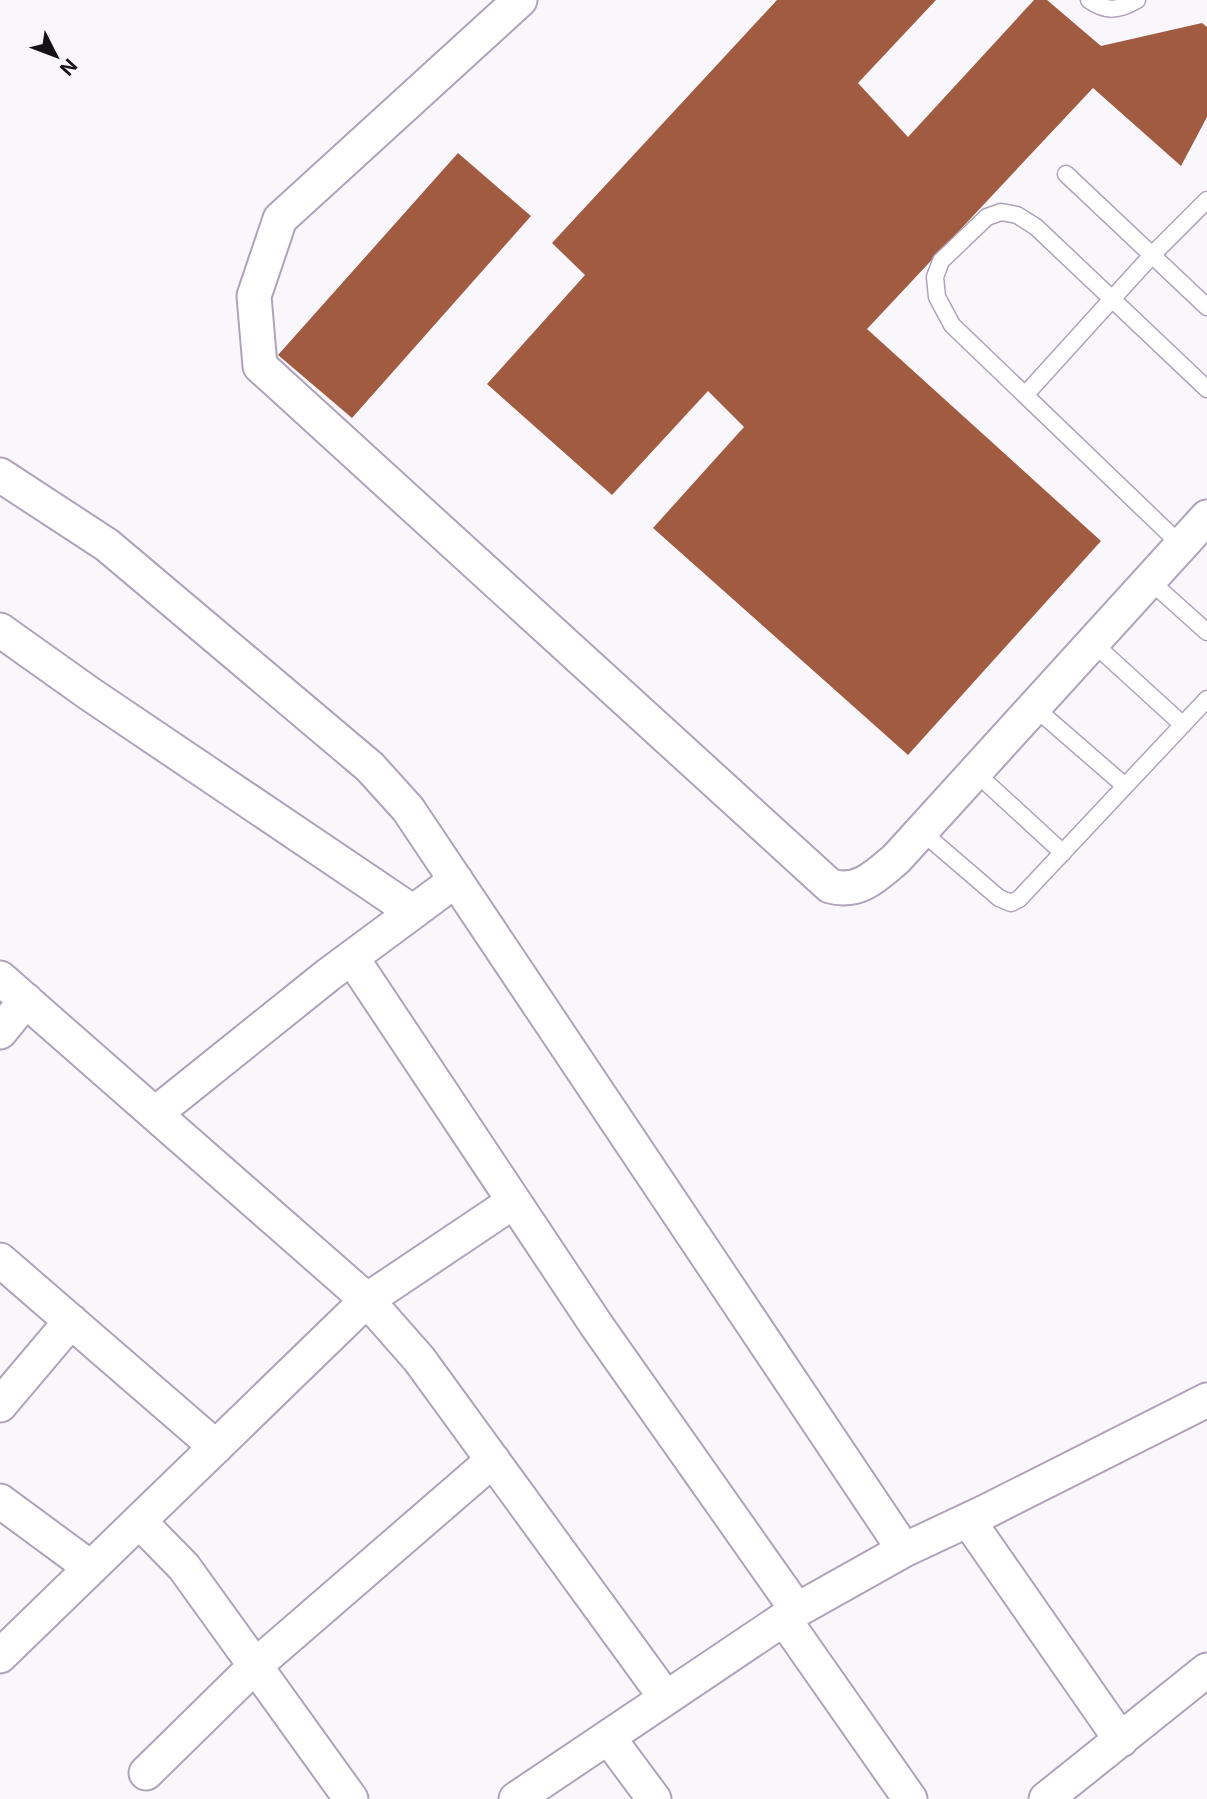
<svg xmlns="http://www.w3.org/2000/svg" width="1207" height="1799" font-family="Inter,sans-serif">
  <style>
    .building { fill: #a05b40 }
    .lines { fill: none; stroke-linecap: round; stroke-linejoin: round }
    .lane-casing { stroke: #aea3ba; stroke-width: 19 }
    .street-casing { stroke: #aea3ba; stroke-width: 37 }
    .lane { stroke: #fff; stroke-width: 16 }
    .street { stroke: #fff; stroke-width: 33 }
  </style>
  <rect width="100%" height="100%" fill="#faf7fc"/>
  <path class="building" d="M777,0h159l-78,83 50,54 126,-137h13l54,46 101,-23 5,4v90l-26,49 -88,-78 -226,241 234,212 -193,214 -255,-227 91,-101 -36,-36 -96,104 -125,-111 98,-109 -33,-32z
    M458,153l73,63 -179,202 -74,-63z"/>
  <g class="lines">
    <g class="lane-casing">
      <path id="lane" d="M1089,0c17,12 30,11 48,0
        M1066,174l141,133
        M1025,395l127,-140 55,-55
        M1181,545l-229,-220 -15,-28 -2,-20 6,-16 46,-44 14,-5 16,3 19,12 171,162
        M1149,580l58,52
        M1092,642l91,83
        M1034,707l91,79
        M975,772l88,81
        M921,831l78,67 12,5 8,-4 188,-200"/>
    </g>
    <g class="street-casing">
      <path id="street" d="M520,0l-240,219 -26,77 6,70 570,520c29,8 46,-10 66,-27l311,-342
        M0,475l107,70 263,222 38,42 496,741
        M0,630l90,64 323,218 43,-32
        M352,958l245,368 200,284
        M0,978l367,322 52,59 247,339
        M0,1032l26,-32
        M156,1113l172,-138 85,-63
        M0,1260l216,187
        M0,1405l71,-84
        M0,1501l91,67
        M968,1520l153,220
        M139,1521l45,46 167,232
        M784,1619l126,180
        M0,1656l367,-356 146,-98
        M608,1737l46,62
        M146,1773l109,-107 238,-206
        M516,1799l281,-189 107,-60 81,-38 222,-112
        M1046,1799l161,-129"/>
    </g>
    <use href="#lane" class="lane"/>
    <use href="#street" class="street"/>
  </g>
  <g transform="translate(56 56) rotate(132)" stroke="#faf7fc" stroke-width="5" paint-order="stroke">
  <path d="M0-5L12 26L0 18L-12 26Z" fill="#151119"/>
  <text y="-10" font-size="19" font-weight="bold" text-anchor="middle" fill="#151119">N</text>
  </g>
</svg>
